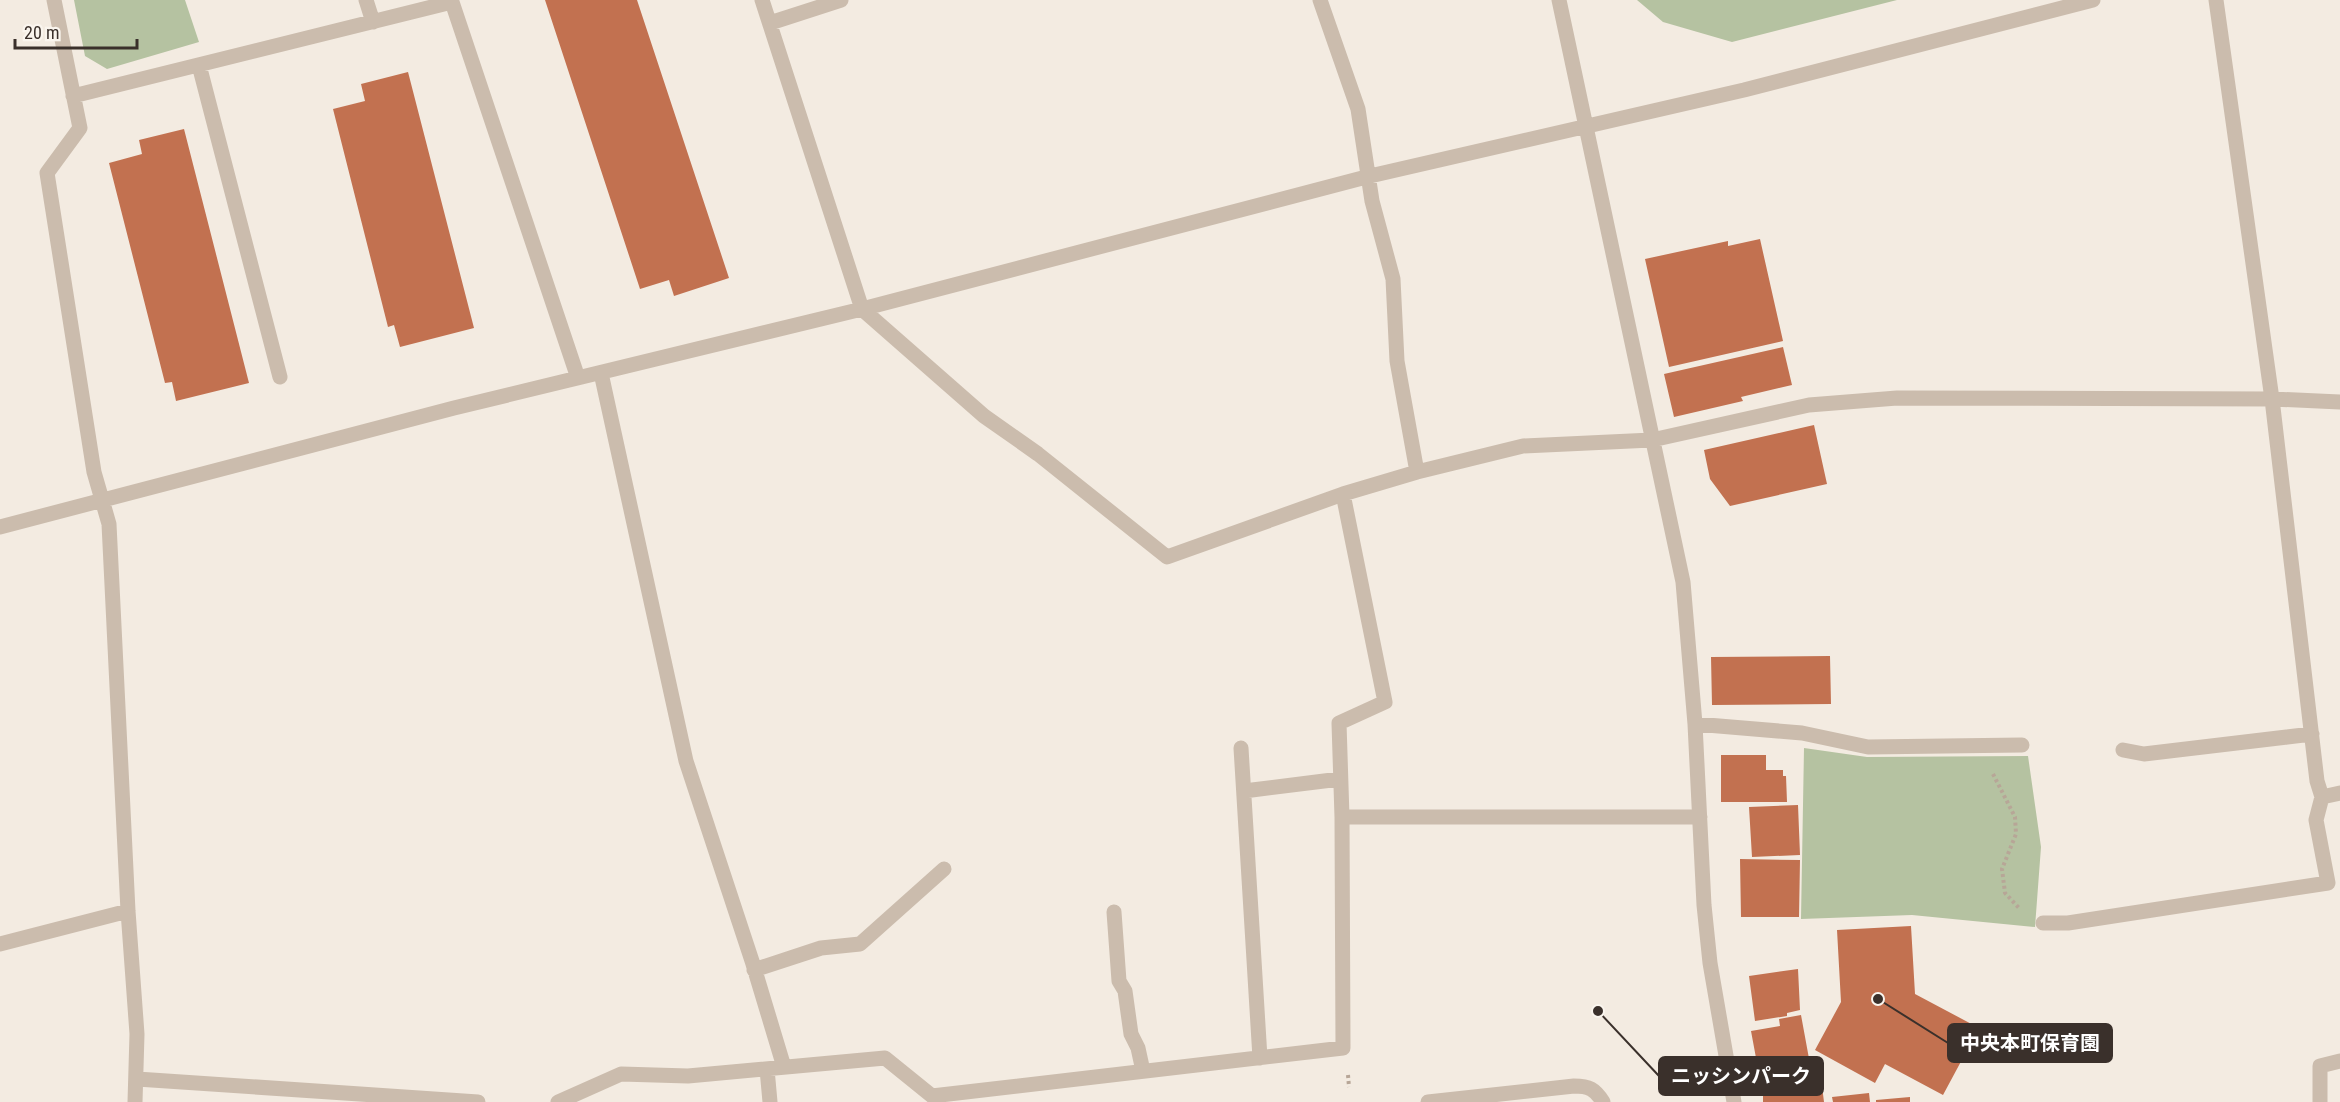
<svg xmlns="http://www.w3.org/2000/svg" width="2340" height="1102" font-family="'Roboto Condensed','Noto Sans JP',sans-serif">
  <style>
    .green { fill: #b5c2a1 }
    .building { fill: #c27150 }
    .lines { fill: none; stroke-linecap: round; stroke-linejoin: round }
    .path { stroke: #b7a697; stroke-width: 4; stroke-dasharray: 3 3; stroke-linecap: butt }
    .minor { stroke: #cbbcad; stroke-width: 15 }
    .leader { fill: none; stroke: #3a302b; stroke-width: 2 }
    .callout-dot { fill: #3a302b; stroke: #faf5ee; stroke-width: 2 }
    .callout { fill: #3a302b; stroke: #3a302b; stroke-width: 2 }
    .callout-label { font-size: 20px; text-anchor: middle; font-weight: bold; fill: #fff }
  </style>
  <rect width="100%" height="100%" fill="#f3ebe1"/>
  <path class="green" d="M74,0h111l14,42 -92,27 -22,-13z
    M1637,0h260l-165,42 -69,-20z
    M1804,748l63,9 161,-1 13,91 -6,80 -123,-12 -111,4z"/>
  <path class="building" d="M545,0h92l92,278 -55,18 -5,-16 -29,9z
    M408,72l66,256 -74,19 -6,-22 -6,2 -55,-218 32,-8 -4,-17z
    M184,129l65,254 -73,18 -4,-19 -7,1 -56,-220 33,-9 -3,-14z
    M1760,239l23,102 -114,26 -24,-108 83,-18v5z
    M1783,347l9,38 -51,12 2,4 -69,16 -10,-43z
    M1814,425l13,59 -97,22 -20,-27 -6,-29z
    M1830,656l1,48 -119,1 -1,-48z
    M1721,755h45v15h17v6h3l1,26h-66z
    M1798,805l2,50 -48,2 -3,-50z
    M1740,859l60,1 -1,57h-58z
    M1911,926l4,68 64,34 -36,67 -58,-31 -10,19 -60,-33 26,-48 -4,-72z
    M1798,969l2,41 -13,3v3l-32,5 -6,-45z
    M1801,1015l9,49 -51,10 -8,-43 29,-5 -1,-7z
    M1822,1086l2,16h-61v-11z
    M1869,1093l1,9h-37l-1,-5z
    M1910,1097v5h-34v-2z"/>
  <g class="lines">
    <path class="path" d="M1993,774l22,43 1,17 -14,35 3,24 14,15
      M1348,1075l1,12"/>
    <path class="minor" d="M54,0l26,128 -33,45 47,299 15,52 19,387 9,123 -2,68
      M366,0l7,22
      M762,0l100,309 122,107 54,38 129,103 176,-63 74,-22 106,-26 129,-6 157,-35 88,-7 375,1 68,3
      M1320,0l38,109 14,92 21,78 4,82 20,111
      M1559,0l124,582 12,142 9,181 6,58 24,139
      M2216,0l56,399 45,382 5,16 18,-4
      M770,23l71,-23
      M199,65l81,312
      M73,96l379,-94 126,376
      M601,373l85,388 67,203 31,103
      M0,527l454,-119 408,-99 508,-133 374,-86 349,-90
      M1695,724l107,9 66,14 154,-2
      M1241,748l19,310
      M2123,750l21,4 168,-20
      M1244,791l96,-12
      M1342,817h358
      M1114,912l5,69 6,10 6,43 7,14 5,23
      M2043,923h25l260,-40 -12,-63 6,-23
      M0,944l128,-33
      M754,970l67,-22 39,-4 84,-75
      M767,1069l3,33
      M137,1079l341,23
      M558,1102l63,-28 67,2 197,-18 47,38 411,-48 -1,-231 -3,-94 46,-21 -42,-208
      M1428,1102l146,-16c15,0 21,3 29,16
      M2320,1102v-36l20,-5"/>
  </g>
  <path class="leader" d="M1878 999L1948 1043M1598 1011L1659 1076"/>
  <g class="callout-dot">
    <circle cx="1878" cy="999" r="6"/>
    <circle cx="1598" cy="1011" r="6"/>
  </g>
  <g class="callout">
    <rect x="1948" y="1024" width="164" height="38" rx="6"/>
    <rect x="1659" y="1057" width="164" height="38" rx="6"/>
  </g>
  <g class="callout-label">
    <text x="2030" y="1050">中央本町保育園</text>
    <text x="1741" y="1083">ニッシンパーク</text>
  </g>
  <path d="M15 39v9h122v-9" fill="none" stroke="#3a302b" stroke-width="3"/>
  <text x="24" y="39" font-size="18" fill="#3a302b" stroke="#faf5ee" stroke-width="4.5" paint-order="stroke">20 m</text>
</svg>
